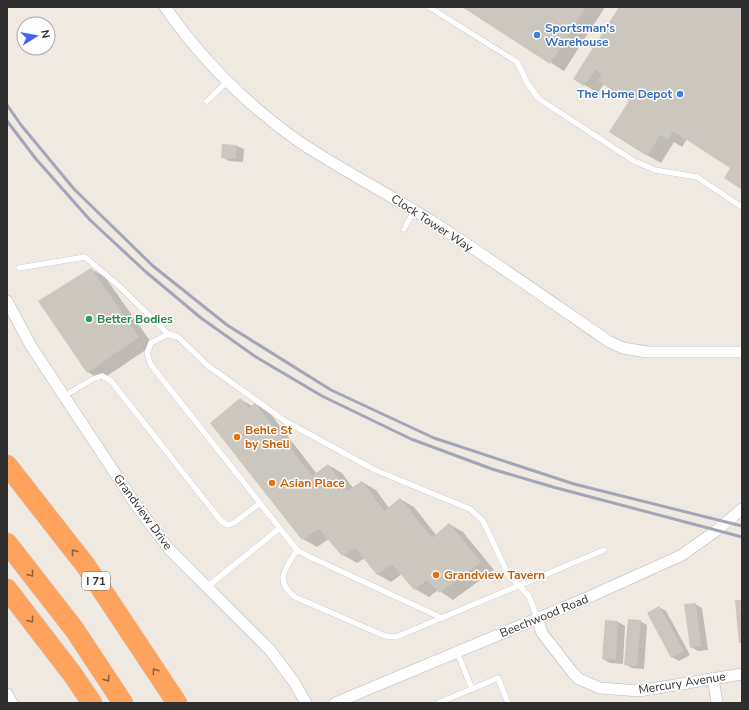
<svg xmlns="http://www.w3.org/2000/svg" width="749" height="710" font-family="'Nunito Sans',sans-serif">
  <style>
    .shadow { fill: #0003 }
    .building { fill: #cbc7bf }
    .lines { fill: none; stroke-linecap: round; stroke-linejoin: round }
    .service-casing { stroke: #b4b7c1; stroke-width: 6 }
    .minor-casing { stroke: #b4b7c1; stroke-width: 12 }
    .motorway-casing { stroke: #c9c9c9; stroke-width: 21 }
    .service { stroke: #fff; stroke-width: 5.5 }
    .minor { stroke: #fff; stroke-width: 11 }
    .motorway { stroke: #ffa35c; stroke-width: 20 }
    .rail { stroke: #a3a6b8; stroke-width: 3 }
    .oneway { stroke: #8c6343 }
    .shop-dot { fill: #3f7fe0; stroke: #fff; stroke-width: 1.5 }
    .leisure-dot { fill: #2e9e5b; stroke: #fff; stroke-width: 1.5 }
    .food-dot { fill: #e8710a; stroke: #fff; stroke-width: 1.5 }
    .labels { text-anchor: middle; stroke-width: 3; stroke-linejoin: round; paint-order: stroke }
    .shield { fill: #fff; stroke: #6d6d6d; stroke-width: 1 }
    .shield-label { font-size: 11px; font-weight: bold; fill: #2e2e2e }
    .shop-label { font-size: 12px; font-weight: bold; fill: #366cbe; stroke: #fff; text-anchor: start }
    .street-label { font-size: 12px; fill: #2e2e2e; stroke: #fff }
    .leisure-label { font-size: 12px; font-weight: bold; fill: #27864d; stroke: #fff; text-anchor: start }
    .food-label { font-size: 12px; font-weight: bold; fill: #c56008; stroke: #fff; text-anchor: start }
  </style>
  <rect width="100%" height="100%" fill="#efe9e1"/>
  <path class="shadow" d="M464,7h141l-41,64z
    M621,7h121v182l-11,-21 -44,-29 -5,8 -8,-5 -13,21 -14,-8 -17,-54 -26,-17 -6,9 -23,-14z
    M223,145l14,1 7,3 -1,13 -14,-1 -7,-4z
    M91,269l14,8 48,68 -52,35 -13,-8z
    M240,399l12,7 3,-2 14,8 48,62 11,-9 14,8 11,15 9,-6 14,8 13,18 11,-9 14,8 22,28 13,-11 14,8 31,38 -41,30 -15,-10 -9,7 -14,-8 -13,-15 -11,8 -14,-8 -12,-16 -8,5 -14,-8 -14,-16 -12,8 -14,-8z
    M695,604l7,4 6,42 -10,1 -7,-4z
    M659,607l7,4 24,44 -11,6 -7,-4z
    M606,621l12,1 7,4 -2,38 -13,-1 -7,-4z
    M640,621l7,4 -3,44 -12,-1 -7,-4z"/>
  <path class="building" d="M462,7h124l-36,57z
    M619,7h123v183l-18,-12 6,-10 -57,-37 -5,9 -8,-5 -13,21 -38,-24 20,-31 -31,-20 4,-7 -7,-4 -11,16 -11,-7z
    M222,144l15,1 -1,14 -15,-1z
    M91,268l48,69 -52,36 -49,-72z
    M240,398l9,10 6,-5 57,73 16,-12 19,27 15,-10 22,30 16,-13 32,40 17,-15 32,39 -42,31 -12,-13 -13,10 -22,-26 -15,11 -22,-27 -13,8 -23,-27 -17,11 -92,-117z
    M735,600h7v43h-3z
    M696,603l5,43 -11,2 -6,-44z
    M659,606l25,45 -13,7 -24,-45z
    M628,619l13,1 -4,46 -13,-1z
    M605,620l13,1 -2,39 -14,-1z"/>
  <g class="lines">
    <g class="service-casing">
      <path id="service" d="M429,7l88,55 11,22 11,15 95,62 21,9 42,7 45,30
        M207,101l20,-19
        M404,229l10,-18
        M19,268l66,-11 34,29 49,48
        M64,396l29,-17 9,-3 9,5 110,140 7,4 6,-2 26,-20
        M297,550c-11,18 -24,30 -2,47l90,39 11,1 208,-87
        M207,587l73,-59
        M442,618l-132,-61 -13,-7 -146,-185 -4,-12 4,-10 17,-9 10,3 29,28 78,56 90,49 95,39 13,12 26,55 20,20 8,22
        M457,652l15,37 26,-11 10,25
        M438,703l34,-14"/>
    </g>
    <g class="minor-casing">
      <path id="minor" d="M165,7c37,53 83,99 136,136 43,28 89,52 132,79 59,38 117,79 175,119l15,7 24,4h95
        M7,301l24,45 105,159 32,43 102,102 24,32 12,21
        M537,618l5,15 31,40 6,6 21,9 39,3 103,-17
        M713,678l4,25
        M7,694l5,9
        M335,703l254,-106 93,-42 35,-25 25,-21"/>
    </g>
    <g class="motorway-casing">
      <path id="motorway" d="M7,465l79,101 91,137
        M7,543l67,86 49,74
        M7,589l66,86 19,28"/>
    </g>
    <use href="#service" class="service"/>
    <use href="#minor" class="minor"/>
    <use href="#motorway" class="motorway"/>
    <path class="rail" d="M7,105l14,20 53,64 79,77 74,59 104,65 103,48 140,46 168,42
      M7,121l29,38 54,61 56,52 55,46 55,39 66,39 89,43 81,30 61,18 189,50"/>
  </g>
  <defs><path id="oneway-chevron" d="M-2-3.5L2.5 0L-2 3.5" fill="none" stroke-width="1.6" stroke-linecap="round" stroke-linejoin="round"/></defs>
  <g class="oneway">
    <use href="#oneway-chevron" transform="translate(74 552) rotate(-128)"/>
    <use href="#oneway-chevron" transform="translate(31 574) rotate(52)"/>
    <use href="#oneway-chevron" transform="translate(31 620) rotate(53)"/>
    <use href="#oneway-chevron" transform="translate(155 671) rotate(-124)"/>
    <use href="#oneway-chevron" transform="translate(107 679) rotate(57)"/>
  </g>
  <g class="shop-dot">
    <circle cx="537" cy="35" r="4"/>
    <circle cx="680" cy="94" r="4"/>
  </g>
  <circle class="leisure-dot" cx="89" cy="319" r="4"/>
  <g class="food-dot">
    <circle cx="237" cy="437" r="4"/>
    <circle cx="272" cy="483" r="4"/>
    <circle cx="436" cy="575" r="4"/>
  </g>
  <g class="labels">
    <rect class="shield" x="82" y="572" width="28" height="18" rx="3"/>
    <g class="shield-label">
      <text x="96" y="585">I 71</text>
    </g>
    <g class="shop-label">
      <text x="545" y="32">Sportsman's<tspan x="545" dy="14">Warehouse</tspan></text>
      <text x="672" y="98" text-anchor="end">The Home Depot</text>
    </g>
    <g class="street-label">
      <text transform="translate(432 223) rotate(33)" y="4">Clock Tower Way</text>
      <text transform="translate(143 512) rotate(54)" y="4">Grandview Drive</text>
      <text transform="translate(544 616) rotate(-22)" y="4">Beechwood Road</text>
      <text transform="translate(682 683) rotate(-9)" y="4">Mercury Avenue</text>
    </g>
    <g class="leisure-label">
      <text x="97" y="323">Better Bodies</text>
    </g>
    <g class="food-label">
      <text x="245" y="434">Behle St<tspan x="245" dy="14">by Sheli</tspan></text>
      <text x="280" y="487">Asian Place</text>
      <text x="444" y="579">Grandview Tavern</text>
    </g>
  </g>
  <rect width="749" height="710" fill="none" stroke="#2e2e2e" stroke-width="16"/>
  <g transform="translate(36 36) rotate(79)"><circle r="19" fill="#ffffff" stroke="#ababab"/>
  <path d="M0-3L7 15L0 10L-7 15Z" fill="#4264fb"/>
  <text y="-6" font-size="11" font-weight="bold" text-anchor="middle" fill="#2e2e2e">N</text>
  </g>
</svg>
